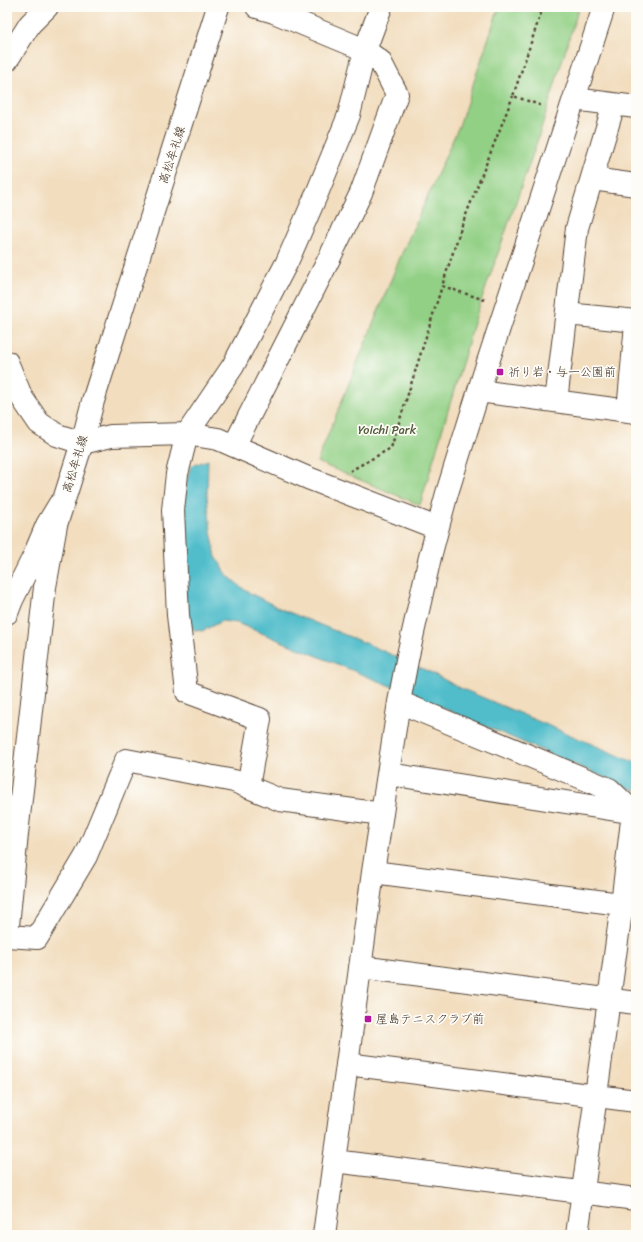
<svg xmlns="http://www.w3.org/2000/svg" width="643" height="1242" font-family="Sriracha,'Klee One',sans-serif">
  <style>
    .green { fill: #92d085; stroke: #667d52 }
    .water { fill: #51bdcb; stroke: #467474 }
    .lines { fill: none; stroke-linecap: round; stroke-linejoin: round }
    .minor-casing { stroke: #564536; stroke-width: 24 }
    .major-casing { stroke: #564536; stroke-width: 24 }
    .path { stroke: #564536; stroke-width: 2.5; stroke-dasharray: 3 3; stroke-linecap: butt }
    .minor { stroke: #fff; stroke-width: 22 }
    .major { stroke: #fff; stroke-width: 22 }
    .poi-dot { fill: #b5179e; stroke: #fdfcf7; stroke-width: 1.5 }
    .labels { text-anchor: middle; stroke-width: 3.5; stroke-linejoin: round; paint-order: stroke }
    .street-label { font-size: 12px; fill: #3b2a1e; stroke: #fdfcf7 }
    .poi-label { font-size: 12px; fill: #3b2a1e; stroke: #fdfcf7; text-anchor: start }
    .park-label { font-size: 12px; fill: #555c3d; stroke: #fdfcf7 }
  </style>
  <rect width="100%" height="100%" fill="#fdfcf7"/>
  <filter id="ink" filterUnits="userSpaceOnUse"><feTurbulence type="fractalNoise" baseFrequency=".025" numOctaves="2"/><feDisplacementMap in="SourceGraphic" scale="8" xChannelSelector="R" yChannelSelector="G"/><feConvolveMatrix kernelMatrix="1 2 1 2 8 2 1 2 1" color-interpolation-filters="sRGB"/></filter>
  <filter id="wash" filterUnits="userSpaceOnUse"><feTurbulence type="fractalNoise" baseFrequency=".012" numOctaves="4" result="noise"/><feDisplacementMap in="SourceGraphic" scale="16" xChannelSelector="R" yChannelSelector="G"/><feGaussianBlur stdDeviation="0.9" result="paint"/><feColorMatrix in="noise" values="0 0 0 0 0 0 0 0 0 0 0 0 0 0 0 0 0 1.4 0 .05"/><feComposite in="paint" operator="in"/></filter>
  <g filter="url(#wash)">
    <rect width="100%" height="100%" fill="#f2ddbe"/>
    <path class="green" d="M499,7h80l-43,138 -59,168 -57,192 -103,-43 82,-202 60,-134z"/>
    <path class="water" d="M208,460l-1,36 4,35 5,26 12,19 18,15 35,18 89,36 62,28 26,14 178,76v28l-209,-90 -190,-78 -15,-2 -20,10 -7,-1 -8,-7 -3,-8v-125l7,-24z"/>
  </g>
  <g filter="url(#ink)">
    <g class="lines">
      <g class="minor-casing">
        <path id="minor" d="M7,60l23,-36 17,-17
          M574,99l62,8
          M592,179l44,6
          M567,314l69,7
          M7,362l15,36 17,25 18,12 25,8 29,-7 76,-2 46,-68 54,-104 31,-71 31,-76 16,-65 16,-43
          M479,391l157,21
          M556,401l21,-173 37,-124
          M628,411l8,-87
          M234,446l91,-179 36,-74 36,-99 -17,-33 -15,-11 -91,-38 -17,-5
          M7,613l5,-13 21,-42 14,-33 12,-20
          M399,702l210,87 24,23 -11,92 -45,331
          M389,774l246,39
          M248,787l12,-68 -73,-27 -9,-77 -5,-105 4,-36 10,-40 31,5 90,39 129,50
          M373,872l263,34
          M7,936l30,2 49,-82 40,-96 108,21 46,19 102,14
          M360,967l276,36
          M347,1064l289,37
          M334,1161l302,38
          M324,1235l49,-363 26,-170 9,-47 22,-98 17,-64 38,-122 119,-364"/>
      </g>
      <g class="major-casing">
        <path id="major" d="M7,936l10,-102 28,-247 11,-62 26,-82 11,-42 125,-394"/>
      </g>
      <path class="path" d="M543,7l-30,89 30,10
        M485,300l-43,-14 20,-61 51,-129
        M350,471l41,-23 51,-162"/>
      <use href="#minor" class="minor"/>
      <use href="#major" class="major"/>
    </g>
  </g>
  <g class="poi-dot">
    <rect x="496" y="368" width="8" height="8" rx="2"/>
    <rect x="364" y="1015" width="8" height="8" rx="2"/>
  </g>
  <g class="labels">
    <g class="street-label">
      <text transform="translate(172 155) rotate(-72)" y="4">高松牟礼線</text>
      <text transform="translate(75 464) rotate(-73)" y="4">高松牟礼線</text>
    </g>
    <g class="poi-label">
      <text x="508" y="376">祈り岩・与一公園前</text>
      <text x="376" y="1023">屋島テニスクラブ前</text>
    </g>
    <g class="park-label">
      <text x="387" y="434">Yoichi Park</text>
    </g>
  </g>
  <rect width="643" height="1242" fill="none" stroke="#fdfcf7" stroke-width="24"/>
</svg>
